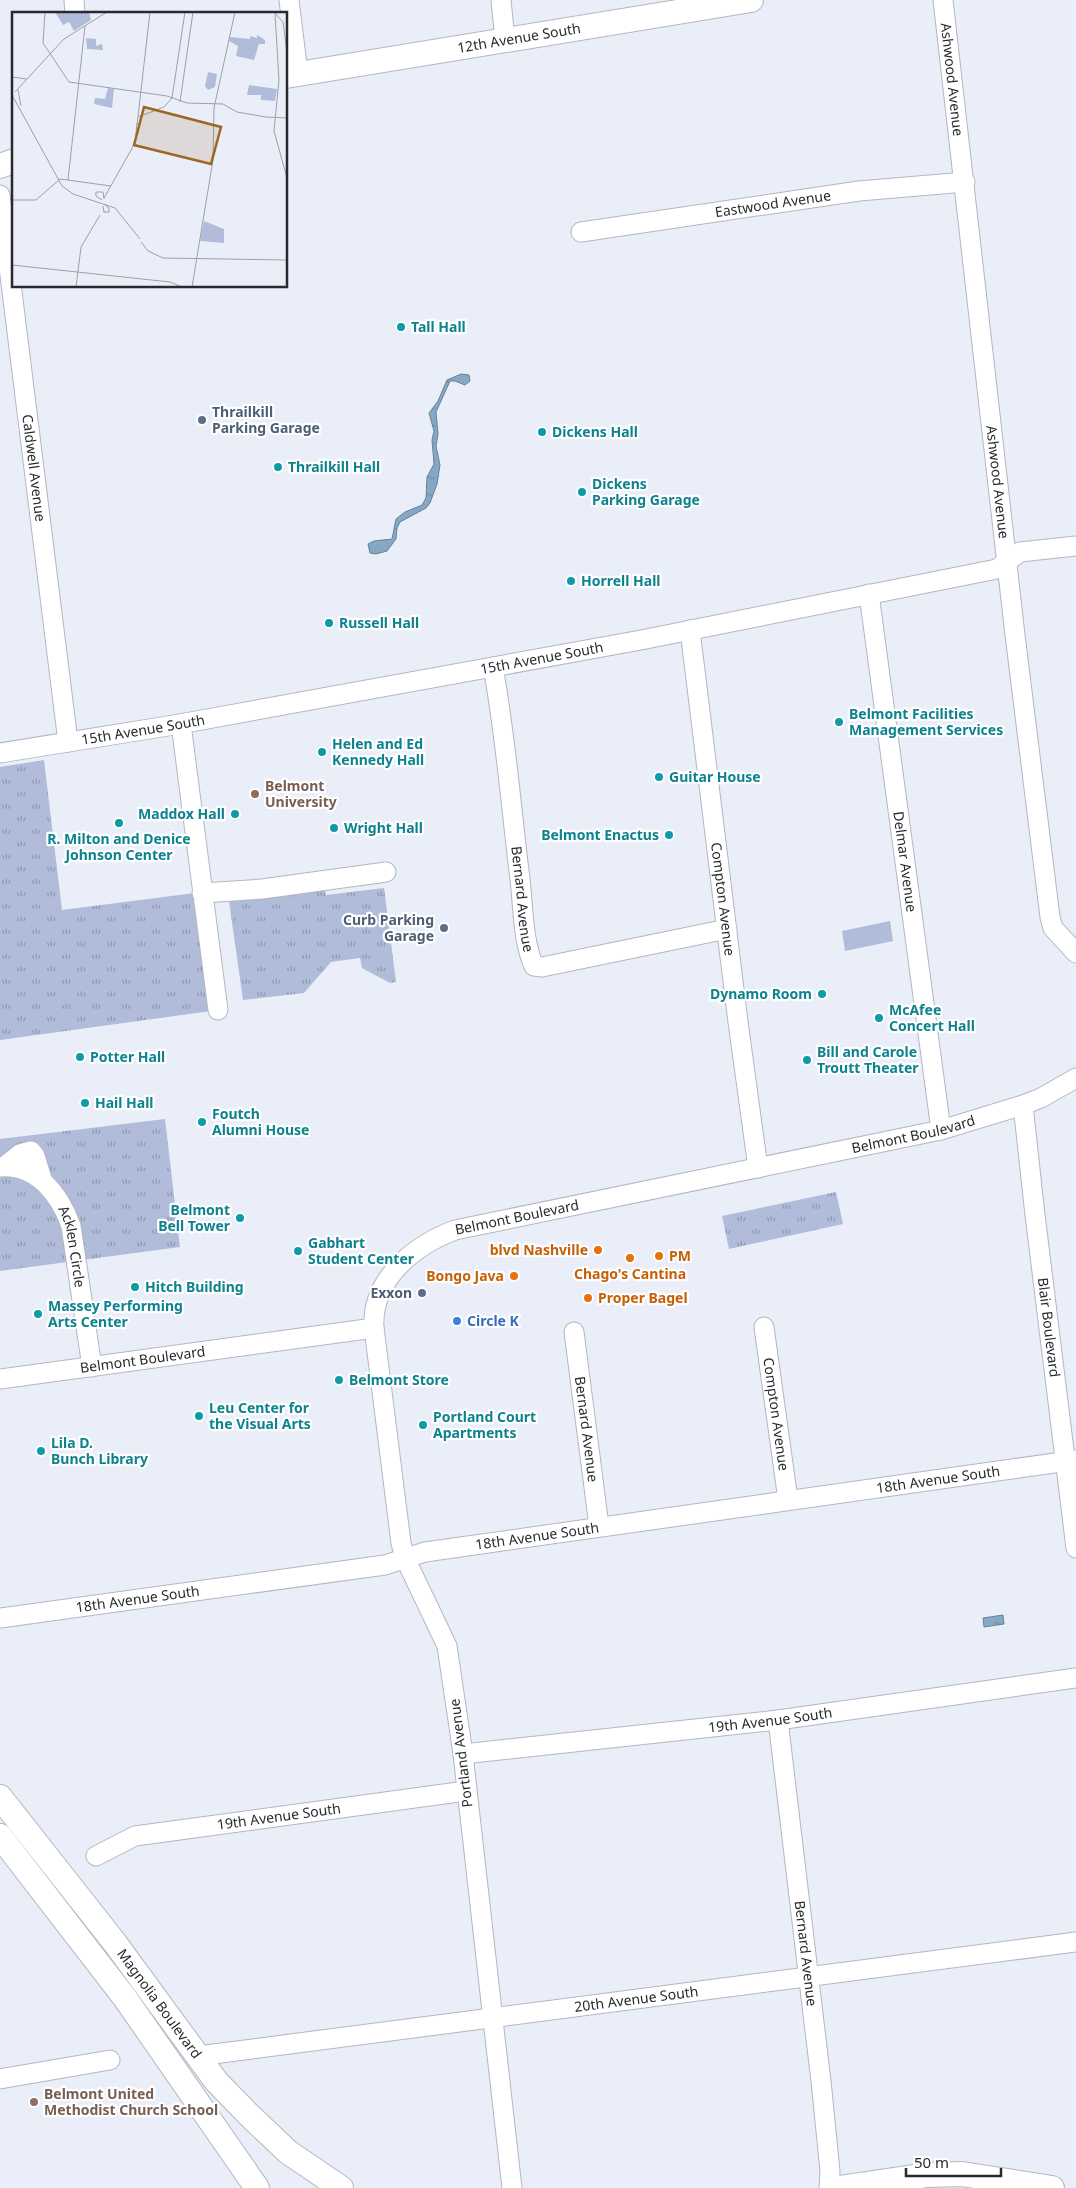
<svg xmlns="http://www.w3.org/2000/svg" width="1076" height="2188" font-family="'Noto Sans',sans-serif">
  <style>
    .grass { fill: url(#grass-tufts) }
    .park { fill: #b0bcd9 }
    .water { fill: url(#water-ripples); stroke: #698297 }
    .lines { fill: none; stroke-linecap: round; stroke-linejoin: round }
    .minor-casing { stroke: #b3b7c1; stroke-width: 21 }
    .major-casing { stroke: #b3b7c1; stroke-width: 26 }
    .minor { stroke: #fff; stroke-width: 19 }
    .major { stroke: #fff; stroke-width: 24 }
    .culture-dot { fill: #0f9aa8; stroke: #fff; stroke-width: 2 }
    .service-dot { fill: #5c6f8a; stroke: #fff; stroke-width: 2 }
    .education-dot { fill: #8d6e63; stroke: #fff; stroke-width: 2 }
    .food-dot { fill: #e8710a; stroke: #fff; stroke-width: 2 }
    .shop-dot { fill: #3f7fe0; stroke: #fff; stroke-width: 2 }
    .labels { text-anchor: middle; stroke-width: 4.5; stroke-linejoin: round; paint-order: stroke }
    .street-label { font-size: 14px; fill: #282a2d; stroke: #fff }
    .culture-label { font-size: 14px; font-weight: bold; fill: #0d838f; stroke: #fff; text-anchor: start }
    .service-label { font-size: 14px; font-weight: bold; fill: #4e5e75; stroke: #fff; text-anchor: end }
    .education-label { font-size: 14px; font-weight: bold; fill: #785e54; stroke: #fff; text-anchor: start }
    .food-label { font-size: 14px; font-weight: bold; fill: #c56008; stroke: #fff; text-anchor: end }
    .shop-label { font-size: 14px; font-weight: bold; fill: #366cbe; stroke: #fff; text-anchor: start }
    .inset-road { fill: none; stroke: #9ca0a7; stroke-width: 1 }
    .view { fill: #9c6720; fill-opacity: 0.15; stroke: #9c6720; stroke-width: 2.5 }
    .inset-edge { fill: none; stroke: #282a2d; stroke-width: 2.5 }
  </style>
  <defs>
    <pattern id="grass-tufts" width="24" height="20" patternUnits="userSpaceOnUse" patternTransform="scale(1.25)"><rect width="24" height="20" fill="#b0bcd9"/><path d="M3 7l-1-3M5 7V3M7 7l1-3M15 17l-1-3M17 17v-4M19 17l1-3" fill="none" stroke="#8f99b0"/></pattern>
    <pattern id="water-ripples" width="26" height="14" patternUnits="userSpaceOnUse" patternTransform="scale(1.25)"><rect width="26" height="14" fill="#85a8c5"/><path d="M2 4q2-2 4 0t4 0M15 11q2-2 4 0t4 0" fill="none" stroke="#6d89a0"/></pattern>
  </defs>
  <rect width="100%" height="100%" fill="#eaeef8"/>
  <path class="grass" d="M44,760l18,150 133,-17 16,118 -211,29v-273z
    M384,888l12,94 -6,1 -28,-15 -2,-10 -29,4 -27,31 -61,7 -14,-99 96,-12 1,6z
    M165,1119l15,128 -180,24v-132z
    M836,1192l7,32 -114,25 -7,-33z"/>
  <path class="park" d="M890,921l3,20 -48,10 -3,-20z"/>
  <path class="water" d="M461,374l8,1 1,6 -5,4 -10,-4h-5l-14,31 2,22 -2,12 4,19 -3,19 -7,19 -4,5 -26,14 -3,6 -1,11 -9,12 -11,3 -6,-1 -2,-9 6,-3 18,-2 4,-20 9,-7 17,-7 4,-7 1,-21 7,-13 -2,-24 2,-9 -5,-18 9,-12 9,-21z
    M1003,1615l1,9 -20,3 -1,-9z"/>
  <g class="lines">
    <g class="minor-casing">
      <g id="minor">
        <path d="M74,0l1,14"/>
        <path d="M289,0l9,73"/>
        <path d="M501,0l4,40"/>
        <path id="s1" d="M943,0l72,635 35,282 3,11 23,25"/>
        <path id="s2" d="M0,195l68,547"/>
        <path id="s3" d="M581,232l278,-41 106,-9"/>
        <path id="s4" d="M869,594l72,536"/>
        <path id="s5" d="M690,630l48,392 20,146"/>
        <path id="s6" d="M493,667c13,70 18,141 27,212 3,26 3,64 14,87l8,1 185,-38"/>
        <path d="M181,724l37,286"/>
        <path id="s7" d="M0,753l174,-28 467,-85 356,-71 23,-17 56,-6"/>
        <path d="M202,893l60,-4 124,-17"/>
        <path id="s8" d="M1023,1105l12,110 41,333"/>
        <path d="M5,1166l15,-12 11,-3 4,5 7,23"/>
        <path id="s9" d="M0,1167c37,-3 60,28 71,59l21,141"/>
        <path id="s10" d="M764,1327l24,173"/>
        <path id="s11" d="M574,1332l25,194"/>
        <path id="s12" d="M0,1379l374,-51"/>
        <path id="s13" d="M0,1618l385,-53 40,-13 651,-92"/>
        <path id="s14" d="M778,1720l43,361 9,90 -1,17"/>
        <path id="s15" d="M463,1754l315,-34 298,-42"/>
        <path id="s16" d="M96,1856l39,-20 331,-45"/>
        <path id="s17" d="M198,2056l878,-114"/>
        <path d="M0,2079l110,-19"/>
        <path id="s18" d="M512,2188l-49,-434 -16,-108 -42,-88 -4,-15 -27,-215c-3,-48 39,-82 81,-98l486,-100 82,-25 18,-7 35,-20"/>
      </g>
    </g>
    <g class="major-casing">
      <g id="major">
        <path id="s19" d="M286,76l465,-76"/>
        <path d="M0,166l14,-5"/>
        <path id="s20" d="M0,1797l115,146 101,138 32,33 40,38 53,36"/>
        <path d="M0,1836l125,162 132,190"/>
        <path d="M839,2188l88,-13 35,-1 90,14"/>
      </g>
    </g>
    <use href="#minor" class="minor"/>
    <use href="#major" class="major"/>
  </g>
  <g class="culture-dot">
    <circle cx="401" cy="327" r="5"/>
    <circle cx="542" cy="432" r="5"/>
    <circle cx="278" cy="467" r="5"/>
    <circle cx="582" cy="492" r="5"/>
    <circle cx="571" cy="581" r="5"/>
    <circle cx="329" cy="623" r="5"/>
    <circle cx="839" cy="722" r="5"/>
    <circle cx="322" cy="752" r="5"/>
    <circle cx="659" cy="777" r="5"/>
    <circle cx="235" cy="814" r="5"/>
    <circle cx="119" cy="823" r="5"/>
    <circle cx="334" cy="828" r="5"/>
    <circle cx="669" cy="835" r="5"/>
    <circle cx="822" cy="994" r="5"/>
    <circle cx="879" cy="1018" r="5"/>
    <circle cx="80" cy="1057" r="5"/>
    <circle cx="807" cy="1060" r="5"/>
    <circle cx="85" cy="1103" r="5"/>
    <circle cx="202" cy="1122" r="5"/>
    <circle cx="240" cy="1218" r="5"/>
    <circle cx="298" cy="1251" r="5"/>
    <circle cx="135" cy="1287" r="5"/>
    <circle cx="38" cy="1314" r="5"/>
    <circle cx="339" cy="1380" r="5"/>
    <circle cx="199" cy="1416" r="5"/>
    <circle cx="423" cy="1425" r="5"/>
    <circle cx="41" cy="1451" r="5"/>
  </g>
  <g class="service-dot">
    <circle cx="202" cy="420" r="5"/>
    <circle cx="444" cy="928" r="5"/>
    <circle cx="422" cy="1293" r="5"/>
  </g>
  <g class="education-dot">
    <circle cx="255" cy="794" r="5"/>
    <circle cx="34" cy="2102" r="5"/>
  </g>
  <g class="food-dot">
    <circle cx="598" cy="1250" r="5"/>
    <circle cx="659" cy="1256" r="5"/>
    <circle cx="630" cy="1258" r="5"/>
    <circle cx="514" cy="1276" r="5"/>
    <circle cx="588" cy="1298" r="5"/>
  </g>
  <circle class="shop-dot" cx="457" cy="1321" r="5"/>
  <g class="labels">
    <g class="street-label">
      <text dy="5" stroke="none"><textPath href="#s19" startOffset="236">12th Avenue South</textPath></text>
      <text dy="5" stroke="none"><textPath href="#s1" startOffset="80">Ashwood Avenue</textPath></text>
      <text dy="5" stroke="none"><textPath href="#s3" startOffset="194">Eastwood Avenue</textPath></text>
      <text dy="5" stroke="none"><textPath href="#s2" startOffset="275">Caldwell Avenue</textPath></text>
      <text dy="5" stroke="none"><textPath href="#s1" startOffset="485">Ashwood Avenue</textPath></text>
      <text dy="5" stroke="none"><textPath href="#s7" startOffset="550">15th Avenue South</textPath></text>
      <text dy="5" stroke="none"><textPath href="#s7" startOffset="145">15th Avenue South</textPath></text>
      <text dy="5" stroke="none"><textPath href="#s4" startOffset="270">Delmar Avenue</textPath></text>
      <text dy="5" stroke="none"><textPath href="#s6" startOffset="234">Bernard Avenue</textPath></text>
      <text dy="5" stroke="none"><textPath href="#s5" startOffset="271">Compton Avenue</textPath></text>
      <text dy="5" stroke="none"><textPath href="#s18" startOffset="1480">Belmont Boulevard</textPath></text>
      <text dy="5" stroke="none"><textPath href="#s18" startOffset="1075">Belmont Boulevard</textPath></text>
      <text dy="5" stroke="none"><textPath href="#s9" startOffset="120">Acklen Circle</textPath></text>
      <text dy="5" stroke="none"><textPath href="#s8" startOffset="224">Blair Boulevard</textPath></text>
      <text dy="5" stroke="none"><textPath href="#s12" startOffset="144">Belmont Boulevard</textPath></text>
      <text dy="5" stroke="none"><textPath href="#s10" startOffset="88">Compton Avenue</textPath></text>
      <text dy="5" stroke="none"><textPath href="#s11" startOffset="98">Bernard Avenue</textPath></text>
      <text dy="5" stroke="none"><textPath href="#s13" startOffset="949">18th Avenue South</textPath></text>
      <text dy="5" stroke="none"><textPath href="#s13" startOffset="544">18th Avenue South</textPath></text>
      <text dy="5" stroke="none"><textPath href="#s13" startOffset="139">18th Avenue South</textPath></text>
      <text dy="5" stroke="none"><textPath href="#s15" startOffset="309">19th Avenue South</textPath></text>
      <text transform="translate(461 1753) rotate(-97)" y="5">Portland Avenue</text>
      <text dy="5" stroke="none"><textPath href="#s16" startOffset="189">19th Avenue South</textPath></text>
      <text dy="5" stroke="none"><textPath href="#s14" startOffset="235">Bernard Avenue</textPath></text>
      <text dy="5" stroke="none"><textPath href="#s17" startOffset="442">20th Avenue South</textPath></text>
      <text dy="5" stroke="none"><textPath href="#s20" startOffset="261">Magnolia Boulevard</textPath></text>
    </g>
    <g class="culture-label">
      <text x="411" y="332">Tall Hall</text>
      <text x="552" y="437">Dickens Hall</text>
      <text x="288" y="472">Thrailkill Hall</text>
      <text x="592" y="489">Dickens<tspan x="592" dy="16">Parking Garage</tspan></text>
      <text x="581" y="586">Horrell Hall</text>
      <text x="339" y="628">Russell Hall</text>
      <text x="849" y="719">Belmont Facilities<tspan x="849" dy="16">Management Services</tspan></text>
      <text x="332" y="749">Helen and Ed<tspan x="332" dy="16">Kennedy Hall</tspan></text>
      <text x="669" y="782">Guitar House</text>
      <text x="225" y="819" text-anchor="end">Maddox Hall</text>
      <text x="344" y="833">Wright Hall</text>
      <text x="659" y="840" text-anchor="end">Belmont Enactus</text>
      <text x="119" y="844" text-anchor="middle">R. Milton and Denice<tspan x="119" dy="16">Johnson Center</tspan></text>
      <text x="812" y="999" text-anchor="end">Dynamo Room</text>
      <text x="889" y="1015">McAfee<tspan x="889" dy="16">Concert Hall</tspan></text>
      <text x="817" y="1057">Bill and Carole<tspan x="817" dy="16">Troutt Theater</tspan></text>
      <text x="90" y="1062">Potter Hall</text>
      <text x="95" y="1108">Hail Hall</text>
      <text x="212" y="1119">Foutch<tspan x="212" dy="16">Alumni House</tspan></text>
      <text x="230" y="1215" text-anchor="end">Belmont<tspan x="230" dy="16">Bell Tower</tspan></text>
      <text x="308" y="1248">Gabhart<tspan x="308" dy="16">Student Center</tspan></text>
      <text x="145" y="1292">Hitch Building</text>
      <text x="48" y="1311">Massey Performing<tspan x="48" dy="16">Arts Center</tspan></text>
      <text x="349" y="1385">Belmont Store</text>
      <text x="209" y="1413">Leu Center for<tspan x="209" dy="16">the Visual Arts</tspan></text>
      <text x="433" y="1422">Portland Court<tspan x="433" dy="16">Apartments</tspan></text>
      <text x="51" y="1448">Lila D.<tspan x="51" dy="16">Bunch Library</tspan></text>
    </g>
    <g class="service-label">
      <text x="212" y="417" text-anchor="start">Thrailkill<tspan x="212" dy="16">Parking Garage</tspan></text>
      <text x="434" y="925">Curb Parking<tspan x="434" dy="16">Garage</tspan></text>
      <text x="412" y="1298">Exxon</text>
    </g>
    <g class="education-label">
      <text x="265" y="791">Belmont<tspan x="265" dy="16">University</tspan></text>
      <text x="44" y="2099">Belmont United<tspan x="44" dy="16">Methodist Church School</tspan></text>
    </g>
    <g class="food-label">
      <text x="588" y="1255">blvd Nashville</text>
      <text x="669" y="1261" text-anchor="start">PM</text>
      <text x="630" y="1279" text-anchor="middle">Chago's Cantina</text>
      <text x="504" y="1281">Bongo Java</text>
      <text x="598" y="1303" text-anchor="start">Proper Bagel</text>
    </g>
    <g class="shop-label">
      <text x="467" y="1326">Circle K</text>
    </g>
  </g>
  <g transform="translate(12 12)">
    <rect width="275" height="275" fill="#eaeef8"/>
    <path d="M43,0h34l2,8 -17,11 -5,-9 -6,3zM245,23l8,5v4h-6l-5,16 -18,-4 2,-10 -9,-5 1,-4 20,2v-3l7,2zM74,26l10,1v7l6,-2 1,6 -16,-1zM196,60l9,2 -2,13 -7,3 -3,-4zM237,73l28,4 -2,12 -14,-1v-5h-14zM96,76l6,1 -2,19 -18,-4 1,-6 10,1zM192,209l20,8v14l-24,-2z" fill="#b0bcd9"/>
    <path class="inset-road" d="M33,0l-2,31 26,39 98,14 20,7 36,1 14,8 29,5 21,1M262,0l9,10 4,30M263,2l4,66 -5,51 13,47M0,65l15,2M6,78l3,16M3,80l49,-53 43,-27M0,83l50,91 11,8 42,14 25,31M168,90l13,-90M126,105l26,-10 8,-9 13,-86M125,113l13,-113M201,147l1,-51 21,-96M56,168l17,-154M92,186l31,-55 2,-20M0,188h24l24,-21 51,7M90,188l-6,-4v-4h7l1,7M91,194l1,6h5v-4l-5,-4M129,230l7,9 15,7 124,2M0,253l158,17 12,5M64,275l5,-40 19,-32M180,275l21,-127"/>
    <path class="view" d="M132,95l77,20 -10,37 -77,-19z"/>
    <rect width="275" height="275" class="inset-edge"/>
  </g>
  <path d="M906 2168v8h95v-8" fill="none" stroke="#282a2d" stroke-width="2.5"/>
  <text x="914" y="2168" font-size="15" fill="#282a2d" stroke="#ffffff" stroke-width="4" paint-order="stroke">50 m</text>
</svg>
